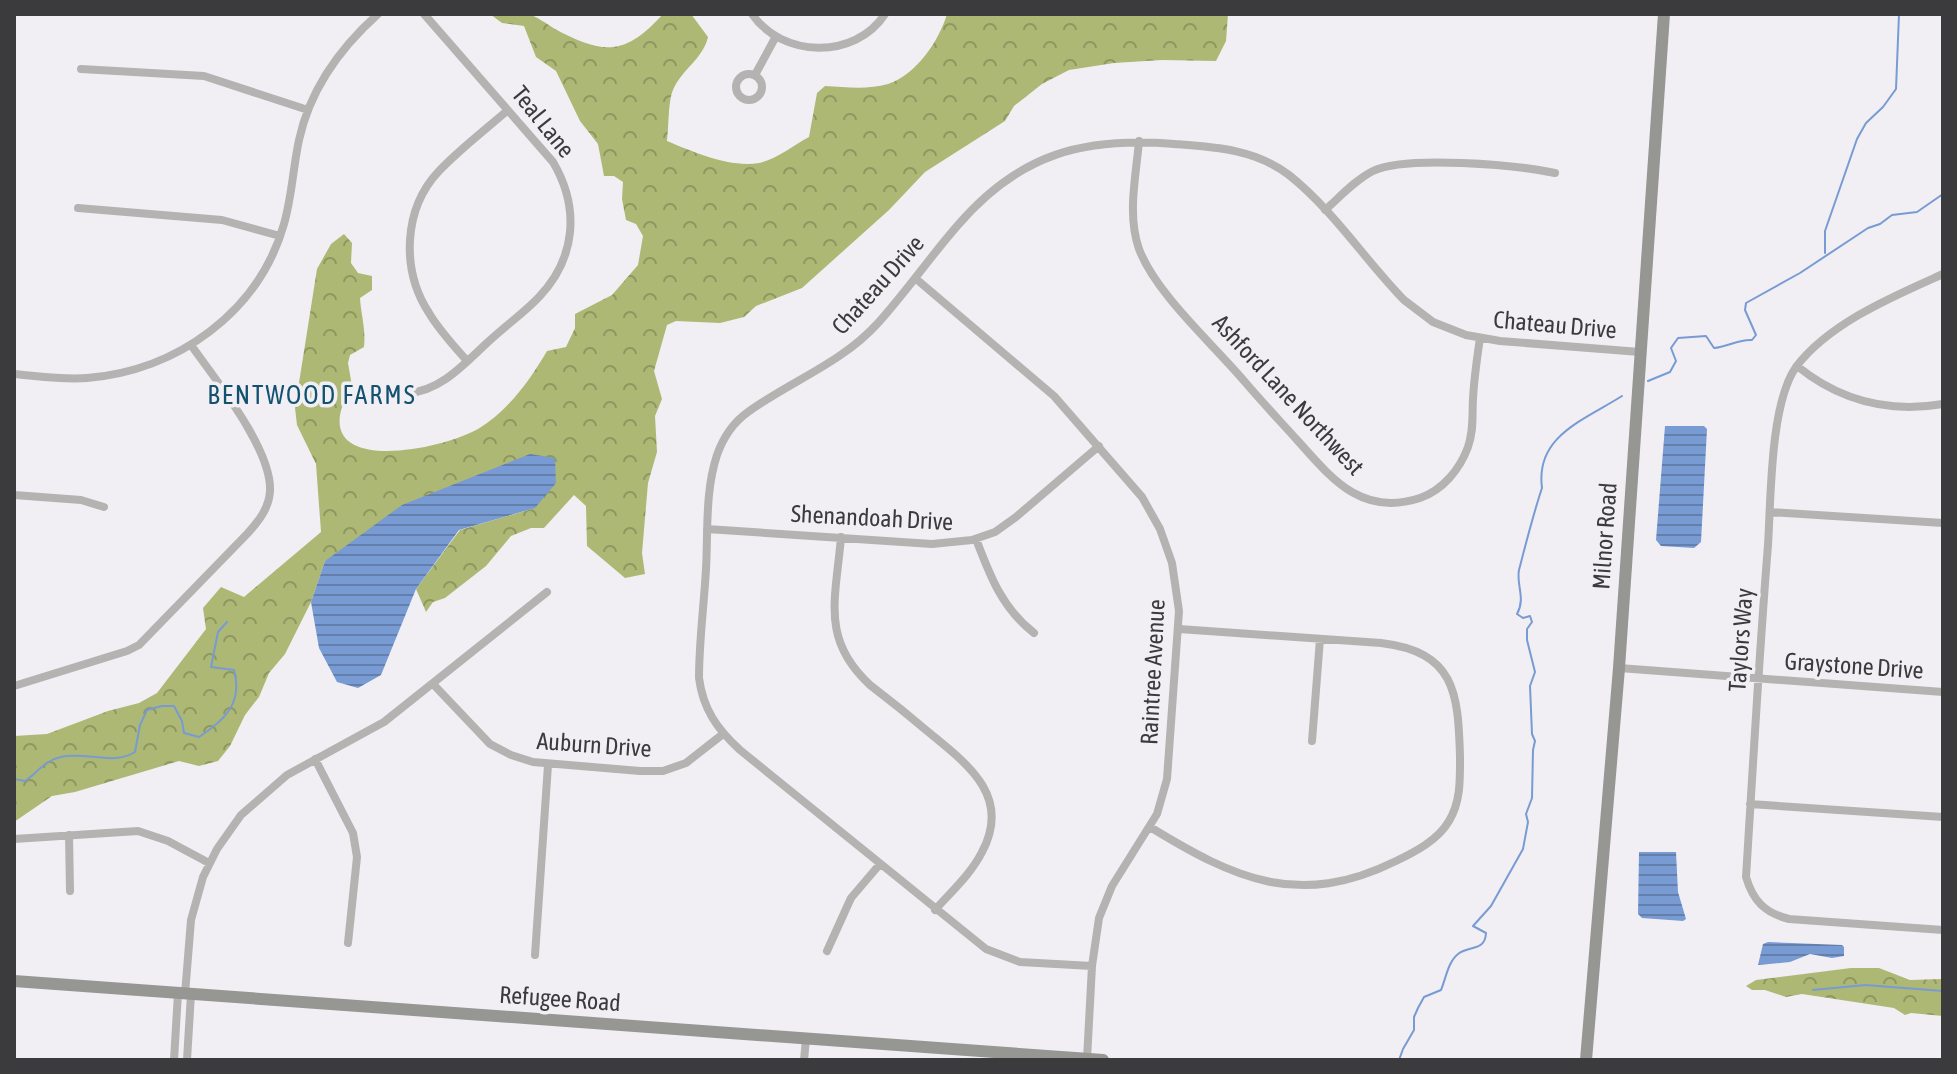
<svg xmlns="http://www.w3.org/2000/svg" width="1957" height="1074" font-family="'Asap Condensed',sans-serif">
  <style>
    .forest { fill: url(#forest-crowns) }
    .water { fill: url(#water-rules) }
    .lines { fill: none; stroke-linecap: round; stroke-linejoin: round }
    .stream { stroke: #789bd3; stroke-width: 2 }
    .minor { stroke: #b4b3b2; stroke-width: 8 }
    .secondary { stroke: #969693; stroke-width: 12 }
    .labels { text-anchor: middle; stroke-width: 7; stroke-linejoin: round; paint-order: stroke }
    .street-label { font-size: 24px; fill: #3b3a3c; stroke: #f1eff3 }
    .neighbourhood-label { font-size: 26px; letter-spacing: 2px; fill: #125170; stroke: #f1eff3 }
  </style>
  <defs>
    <pattern id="forest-crowns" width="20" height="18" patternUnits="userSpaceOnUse" patternTransform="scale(2)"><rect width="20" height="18" fill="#adb874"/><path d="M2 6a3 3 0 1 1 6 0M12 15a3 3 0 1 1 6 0" fill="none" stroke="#8e9760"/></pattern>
    <pattern id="water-rules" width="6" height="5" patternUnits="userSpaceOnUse" patternTransform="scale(2)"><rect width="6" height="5" fill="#789bd3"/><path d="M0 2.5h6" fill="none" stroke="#647fac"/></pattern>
  </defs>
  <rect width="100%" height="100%" fill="#f1eff3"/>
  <path class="forest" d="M490,14c12,0 27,-2 38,0 8,2 19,10 27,15 49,26 70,27 108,-15h28l17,23c-5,22 -26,32 -35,53 -5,11 -4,37 -6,51 26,11 63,27 92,22 16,-3 35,-18 50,-26l8,-44 8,-7c21,1 42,4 63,-2 28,-9 51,-43 59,-70h281l-2,27 -10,20 -54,-1 -48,3 -45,7 -27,14 -28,22 -9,15 -80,51 -36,38 -87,78 -46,18 -12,11 -24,6 -44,-2 -9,4 -13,46 8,28 -7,17 2,36 -9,31 -6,70 3,21 -20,4 -38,-32 -1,-40 -12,-11 -30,33h-13l-20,8 -25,30 -41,32 -12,4 -7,10 -10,-23 44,-59 75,-22 -210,53 -14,41 -26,52 -16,19 -10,24 -14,18 -15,31 -12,15 -19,5 -20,-5 -104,31 -23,4 -38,26v-86l33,-2 61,-23 31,-8 18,-10 49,-64 -3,-21 18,-21 23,10 77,-65 -5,-68 -19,-39 -2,-17 22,-139 14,-25 13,-10 8,9 -1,20 7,10 14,3v14l-12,8c1,17 6,31 4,49l-14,8 -2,8 4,23c-54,91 83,67 126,43 30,-18 52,-49 69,-78l19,-4 9,-19v-14l37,-19 26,-30 5,-29 -7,-12 -10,-4 -4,-21 1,-17 -9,-6h-10l-6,-32 -18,-23 -24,-50 -20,-14 -12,-31 -22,-3z
    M1851,968h28l31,12 33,-1v37l-32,-3 -6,2 -11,-7 -92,-14 -16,3 -21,-7h-13l-6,-4 10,-6z"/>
  <path class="water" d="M1665,426h39l3,3 -6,113 -7,6 -33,-2 -5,-6z
    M530,454l25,4 1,25 -21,25 -76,22 -43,59 -35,86 -23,13 -21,-6 -18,-34 -8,-46 14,-41 77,-56z
    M1639,852h37l2,40 8,27 -3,2 -41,-3 -4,-4z
    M1768,942l74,3 2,2v9l-12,2 -22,-4 -20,8 -32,3 5,-21z"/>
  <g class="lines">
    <path class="stream" d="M1825,253v-22l32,-92 9,-16 17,-16 13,-18 3,-75
      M1648,381l22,-9 6,-11 -5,-13 7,-10 28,-2 8,12c13,-1 25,-9 38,-8l4,-5 -11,-25 1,-7 54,-30 68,-45 12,-4 12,-9 25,-3 26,-18
      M14,779l11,2c12,-8 20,-21 36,-24 24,-6 53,9 74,-5l5,-27 7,-15 15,-4h12l8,15 2,12 15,4c26,-17 44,-34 35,-67l-23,-3 7,-35 9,-10
      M1813,990l52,-5 78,6
      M1376,1060h16
      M1399,1060l4,-11 11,-19v-13l4,-9 6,-11 17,-7c5,-12 7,-28 17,-36 11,-9 27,-2 28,-21l-13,-7 18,-20 32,-57 5,-27 -2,-8 6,-16 1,-48 2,-9 -3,-7 -2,-48 5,-14 -8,-32v-11l5,-7 -2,-6 -7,2 -6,-4c9,-16 -1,-29 2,-44 7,-27 14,-55 23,-82 -7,-52 42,-68 80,-92"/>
    <path class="minor" d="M752,14c30,44 103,46 133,0
      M81,69l123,7 104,34
      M736 87a13 13 0 1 1 26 0a13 13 0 1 1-26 0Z
      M755,75l20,-37
      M1139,141c-3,35 -12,74 0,108 17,45 74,95 106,133 17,20 35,39 53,59 34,38 64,76 122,57 23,-8 40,-29 48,-51 6,-17 4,-32 5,-48 1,-21 4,-41 7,-61
      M78,208l144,12 58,16
      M1325,210c15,-13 30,-30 48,-39 33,-16 144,-6 182,2
      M1943,274c-49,22 -114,49 -147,93 -26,37 -25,131 -28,178 -9,111 -15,221 -22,332 7,24 19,36 43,42l154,11
      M915,278l139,118 88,101 18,32 12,34 7,48 -12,168 -10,35 -45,72 -13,32 -7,48 -5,93
      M467,361c-13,-15 -28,-31 -38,-48 -28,-43 -26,-104 10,-142 21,-22 46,-41 69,-61
      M1797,366c43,35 92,47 146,38
      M14,374c24,2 49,6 73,4 90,-7 172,-66 197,-154 8,-28 9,-56 15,-84 11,-51 41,-92 79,-126
      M408,393c33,-2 57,-30 80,-51 17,-16 36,-29 51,-45 37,-39 41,-89 14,-135l-129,-148
      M14,495l67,5 23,7
      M1770,512l173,11
      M707,529l225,15 40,-4 23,-8 21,-15 83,-71
      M841,537c-5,61 -21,102 29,148 21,16 42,33 62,50 38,31 79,63 50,117 -11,22 -31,40 -47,58
      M976,539c14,37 26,69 58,94
      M1619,668l324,24
      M433,684l57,60 21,11 22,7 107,9h23l23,-8 37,-29
      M14,686l113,-35 12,-6 108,-111c12,-13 22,-26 23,-43 2,-42 -55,-112 -79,-146
      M1312,741l8,-102
      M315,759l38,74 4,24 -9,86
      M1750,804l193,13
      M1150,827c85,52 149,82 246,34 19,-9 42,-21 53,-40 12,-20 11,-42 11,-65 -2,-64 -5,-104 -79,-113l-202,-14
      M69,835l1,56
      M14,839l124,-8 30,10 41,22
      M827,951l24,-53 29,-34
      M535,955l13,-190
      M1092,966l-72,-4 -34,-13 -246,-199c-23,-21 -37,-41 -41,-72 0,-36 5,-73 7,-109 2,-37 -1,-78 11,-114 6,-17 17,-33 31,-43 43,-31 94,-49 130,-89 28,-31 52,-66 80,-98 62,-72 126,-88 216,-81 41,3 81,5 115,31 44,35 76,85 115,125l29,22 33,13 34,6 140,11
      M185,994l6,-74 12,-43 14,-28 24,-34 46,-40 97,-53 163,-130
      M174,1060l4,-67
      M187,1060l4,-66
      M804,1060l2,-21"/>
    <path class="secondary" d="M14,981l1089,79
      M1586,1060l33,-392 45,-654"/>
  </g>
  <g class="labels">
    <g class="street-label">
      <text transform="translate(543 122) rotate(51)" y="8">Teal Lane</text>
      <text transform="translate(878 285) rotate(-48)" y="8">Chateau Drive</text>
      <text transform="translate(1555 325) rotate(5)" y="8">Chateau Drive</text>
      <text transform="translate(1288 395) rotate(47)" y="8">Ashford Lane Northwest</text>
      <text transform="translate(872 518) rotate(3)" y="8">Shenandoah Drive</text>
      <text transform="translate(1605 536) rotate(-86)" y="8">Milnor Road</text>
      <text transform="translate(1741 640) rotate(-86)" y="8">Taylors Way</text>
      <text transform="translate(1854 666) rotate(4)" y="8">Graystone Drive</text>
      <text transform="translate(1153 672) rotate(-87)" y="8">Raintree Avenue</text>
      <text transform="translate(594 745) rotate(4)" y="8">Auburn Drive</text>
      <text transform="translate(560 999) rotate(4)" y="8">Refugee Road</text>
    </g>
    <g class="neighbourhood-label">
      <text x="312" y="404">BENTWOOD FARMS</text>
    </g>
  </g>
  <rect width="1957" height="1074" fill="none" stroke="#3b3a3c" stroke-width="32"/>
</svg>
